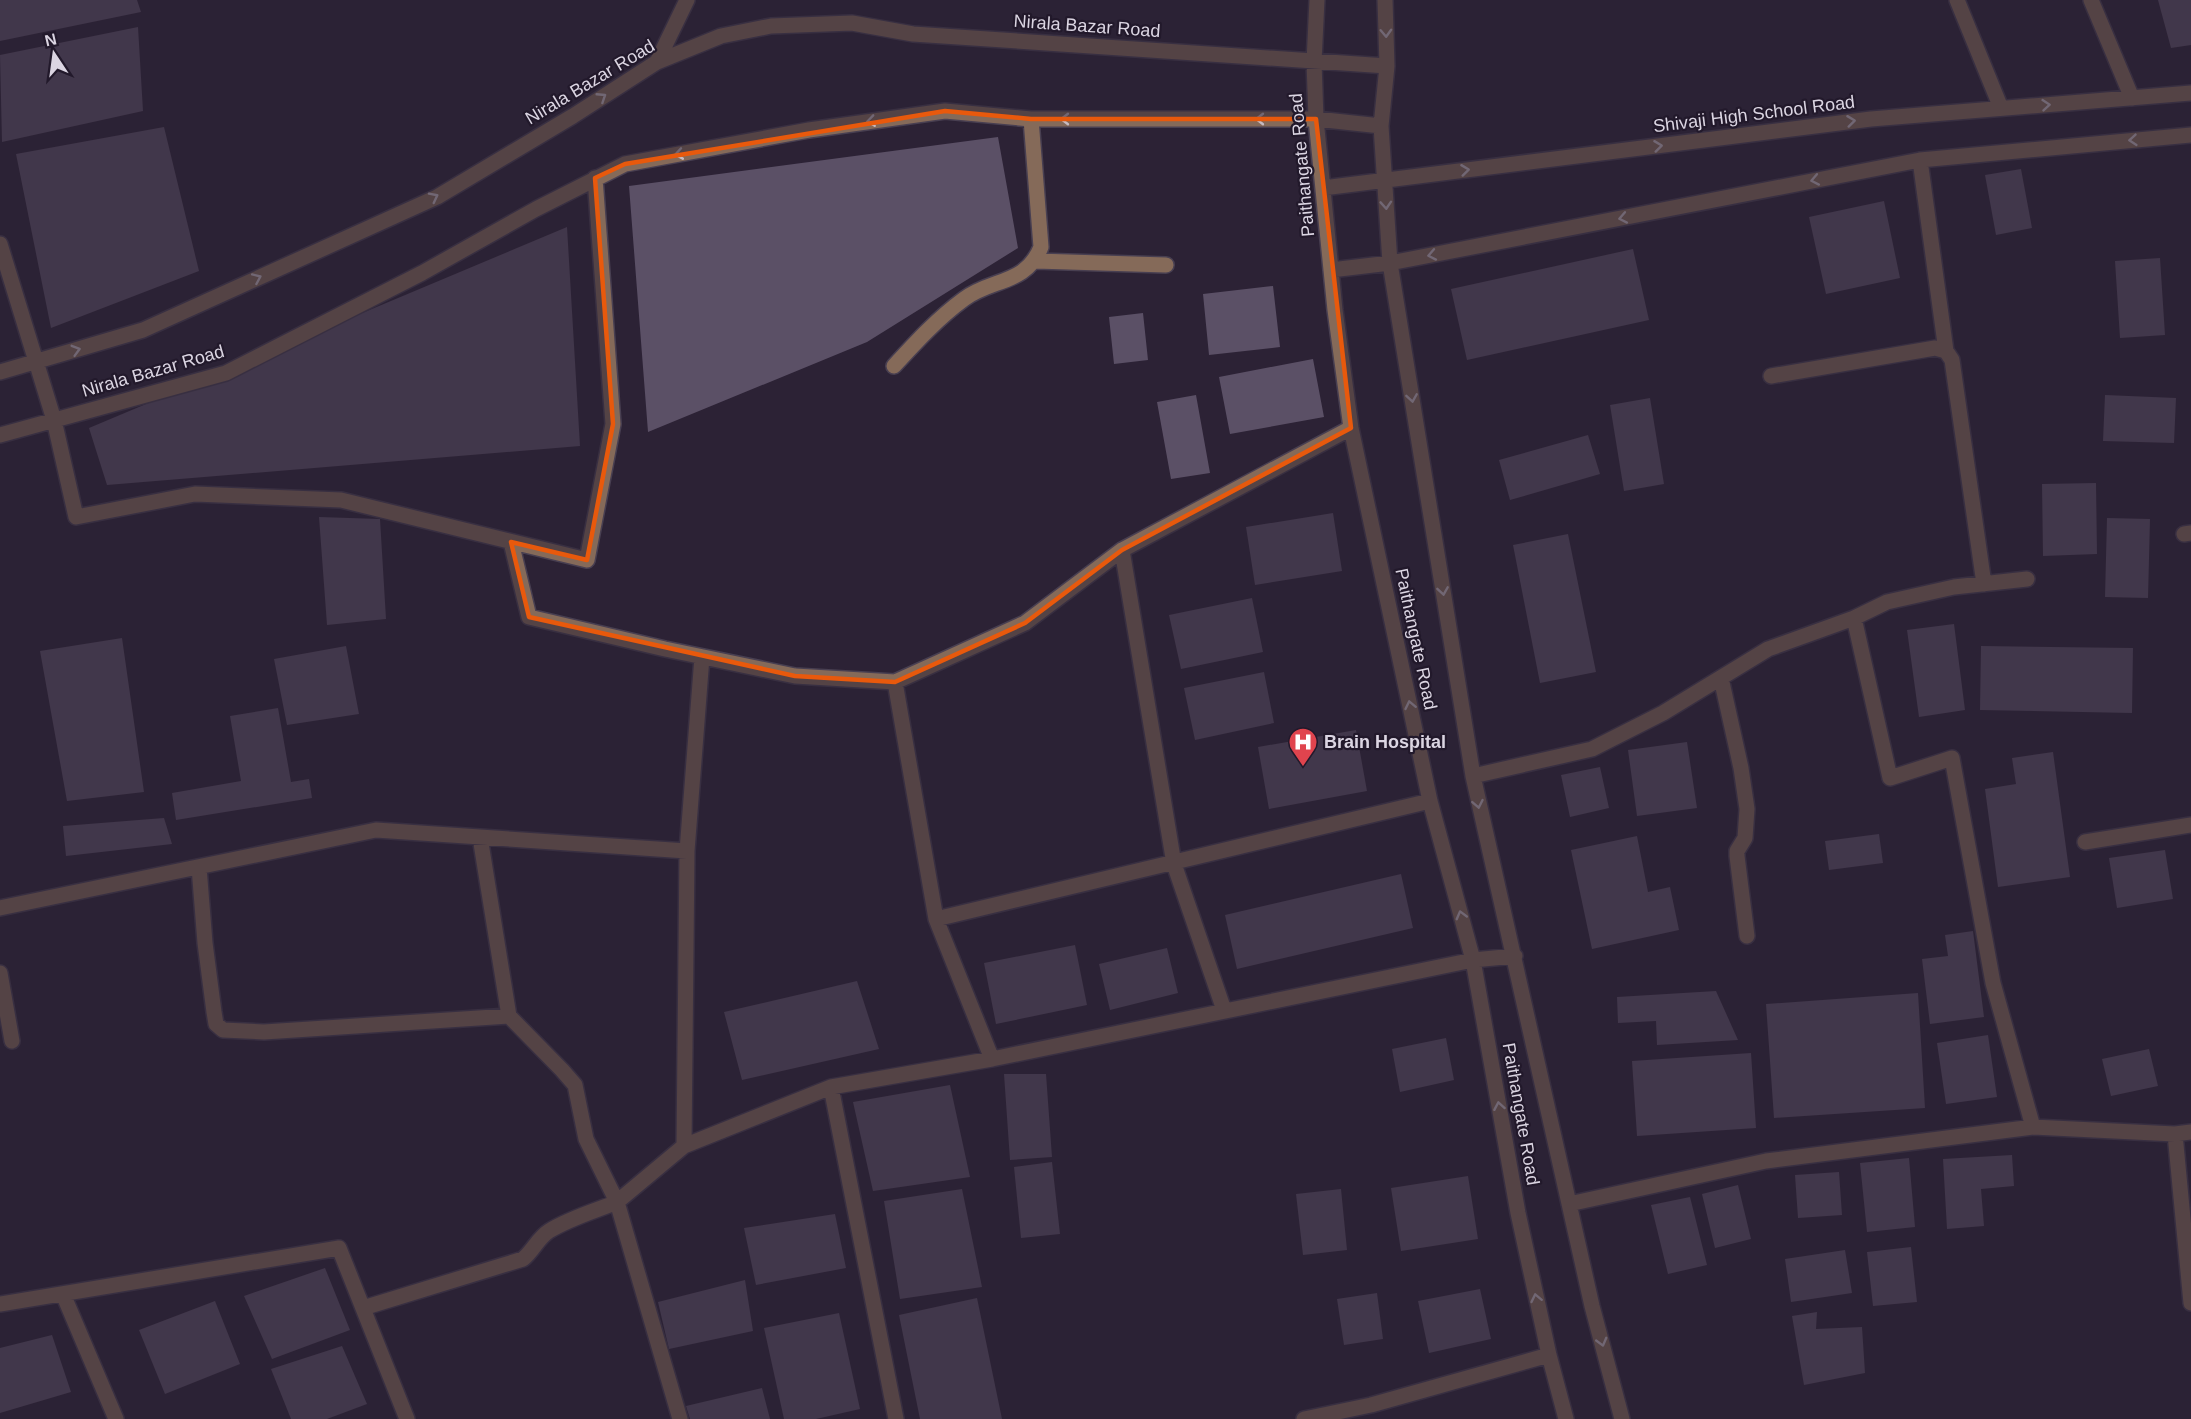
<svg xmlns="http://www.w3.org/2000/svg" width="2191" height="1419" font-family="Helvetica,sans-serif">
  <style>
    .building { fill: #5b5066 }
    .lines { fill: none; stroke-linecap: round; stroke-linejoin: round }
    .minor-casing { stroke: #483f51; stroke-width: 18 }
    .minor { stroke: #856a59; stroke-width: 15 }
    .oneway { stroke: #c6bac0 }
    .marked { fill: none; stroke: #e8590c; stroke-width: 4.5; stroke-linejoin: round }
    .labels { text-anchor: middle; stroke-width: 4.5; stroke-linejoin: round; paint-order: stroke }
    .street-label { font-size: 18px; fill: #dbd5e2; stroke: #22192b }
    .poi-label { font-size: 18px; font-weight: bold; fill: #dbd5e2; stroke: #22192b; text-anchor: start }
  </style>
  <rect width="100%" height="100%" fill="#2c2235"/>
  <path class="building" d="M0,0h137l4,12 -141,29z
    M2158,0h33v45l-20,3z
    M138,27l5,84 -141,31 -2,-87z
    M164,127l35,144 -148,57 -35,-174z
    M998,137l20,111 -151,94 -219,90 -19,-246z
    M2021,169l11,59 -36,7 -11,-60z
    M1884,201l16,77 -74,16 -17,-77z
    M567,227l13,219 -473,39 -18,-57z
    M1633,249l16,71 -182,40 -16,-71z
    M2160,258l5,77 -45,3 -5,-77z
    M1273,286l7,61 -71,8 -6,-61z
    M1143,313l5,47 -34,4 -5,-47z
    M1313,359l11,58 -94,17 -11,-57z
    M1196,395l14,78 -39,6 -14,-77z
    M2105,395l71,3 -2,45 -71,-2z
    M1650,398l14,86 -40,7 -14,-86z
    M1588,435l12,39 -90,26 -11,-40z
    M2096,483l1,71 -54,2 -1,-72z
    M1333,513l9,58 -87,14 -9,-58z
    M319,517l61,2 6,100 -59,6z
    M2107,518l43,1 -2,79 -43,-1z
    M1568,534l28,138 -56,11 -27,-138z
    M1252,598l11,54 -82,17 -12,-54z
    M1954,624l11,86 -46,7 -12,-87z
    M122,638l22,154 -77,9 -27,-150z
    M346,646l13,68 -72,11 -13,-66z
    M1981,646l152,2 -1,65 -152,-3z
    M1264,672l10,51 -79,17 -11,-52z
    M278,708l13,74 18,-3 3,19 -136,22 -4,-27 69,-12 -11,-65z
    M1356,730l11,61 -98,18 -11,-62z
    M1687,742l10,66 -60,8 -9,-66z
    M2053,752l17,125 -72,10 -13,-98 31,-5 -4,-26z
    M1600,767l9,41 -39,9 -9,-42z
    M164,818l8,26 -106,12 -3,-30z
    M1879,834l4,29 -54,7 -4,-29z
    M1637,836l11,56 22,-5 9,43 -87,19 -21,-99z
    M2165,850l8,49 -56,9 -8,-50z
    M1401,874l12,54 -176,41 -12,-54z
    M1973,931l11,86 -54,7 -8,-65 26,-3 -3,-21z
    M1075,945l12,60 -91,19 -12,-61z
    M1167,948l11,45 -68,17 -11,-46z
    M857,981l22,68 -137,31 -18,-68z
    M1716,991l22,49 -81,5 -1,-24 -38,2 -1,-26z
    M1918,993l7,115 -151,10 -8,-114z
    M1988,1035l9,62 -51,7 -9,-61z
    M1446,1038l8,42 -54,12 -8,-43z
    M2149,1049l9,37 -47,10 -9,-37z
    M1751,1053l5,75 -119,8 -5,-75z
    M1004,1074h42l6,83 -42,3z
    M950,1085l20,92 -97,14 -20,-89z
    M2012,1155l2,31 -33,3 3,37 -37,3 -4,-70z
    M1909,1158l6,69 -48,5 -7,-69z
    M1052,1162l8,72 -39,4 -7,-71z
    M1839,1172l3,43 -44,3 -3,-43z
    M1468,1176l10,63 -77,12 -10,-63z
    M1738,1185l13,54 -36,9 -13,-54z
    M962,1189l20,98 -82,12 -16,-98z
    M1341,1189l6,61 -44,5 -7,-61z
    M1690,1197l17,68 -39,9 -17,-69z
    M835,1214l11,54 -90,17 -12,-57z
    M1911,1247l6,55 -44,4 -6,-54z
    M1845,1250l7,43 -61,9 -6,-43z
    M325,1268l25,62 -78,29 -28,-63z
    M745,1280l8,51 -84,18 -11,-47z
    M1480,1289l11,50 -62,14 -11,-52z
    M1377,1293l6,46 -39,6 -7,-46z
    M977,1298l25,121h-82l-21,-104z
    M215,1301l25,63 -75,30 -26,-64z
    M1817,1312l-1,17 46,-2 3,46 -61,12 -12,-69z
    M839,1313l21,96 -44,10h-32l-20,-91z
    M52,1335l19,57 -71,21v-65z
    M342,1346l25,58 -40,15h-36l-20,-50z
    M762,1388l8,31h-80l-4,-13z"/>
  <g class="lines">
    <g class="minor-casing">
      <path id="minor" d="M1317,0l-3,62 2,57 19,191 16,118 79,373 43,159 45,253 31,142 17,64
        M1385,0l2,66 -6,60 9,137 83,513 119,530 30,113
        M1957,0l44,108
        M2091,0l41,98
        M657,62l30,-62
        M1920,160l26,191
        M1323,188l548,-69 320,-26
        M0,244l54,176 22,97 119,-23 146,6 246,60 26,-136 -18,-246
        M1036,261l130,4
        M1331,270l59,-7 530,-103 271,-25
        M894,366c22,-24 44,-48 70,-67 28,-21 62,-14 77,-52l-10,-128
        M0,372l143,-42 294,-133 136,-81 84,-54 64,-26 50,-10 81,-3 61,11 474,32
        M1771,376l164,-28 11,3 6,9 32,224
        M0,435l226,-62 196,-100 114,-64 89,-45 184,-34 136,-19 86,8h285l65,7
        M2184,534l7,-1
        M511,542l18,75 136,32 130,27 100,6 130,-59 97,-73 229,-122
        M1122,550l52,314 50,146
        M1854,618l33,-16 67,-15 73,-8
        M1721,678l20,90 6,41 -2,29 -8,13v5l10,80
        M895,682l41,237 56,140
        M1473,776l119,-27 71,-36 105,-64 86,-31 36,160 62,-20 41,225 40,144
        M2085,842l106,-17
        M687,851l15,-194
        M199,867l6,76 9,69 2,12 7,6 41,2 245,-16 -29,-179
        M0,908l376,-78 311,21 -3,295
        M936,919l494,-118
        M0,973l12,68
        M831,1087l65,332
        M2175,1134l16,169
        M1569,1204l197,-43 267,-34 142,7 16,-2
        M63,1294l53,125
        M0,1304l339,-56 68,171
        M363,1308l160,-49c10,-8 15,-21 26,-28 21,-13 46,-20 68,-29l-31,-63 -11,-54 -13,-15 -53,-54
        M680,1419l-63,-217 67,-56 147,-59 161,-28 481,-99 42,-4
        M1304,1419l67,-14 178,-50"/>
    </g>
    <use href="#minor" class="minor"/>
  </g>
  <defs><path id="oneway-chevron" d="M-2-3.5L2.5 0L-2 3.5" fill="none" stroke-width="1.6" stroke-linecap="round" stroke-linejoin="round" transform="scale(1.5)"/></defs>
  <g class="oneway">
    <use href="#oneway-chevron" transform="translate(1386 33) rotate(88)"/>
    <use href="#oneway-chevron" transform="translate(602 97) rotate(-33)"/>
    <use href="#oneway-chevron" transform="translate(2046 105) rotate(-5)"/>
    <use href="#oneway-chevron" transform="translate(1065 119) rotate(180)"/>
    <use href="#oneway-chevron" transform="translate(1260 119) rotate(180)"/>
    <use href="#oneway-chevron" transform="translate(871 121) rotate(172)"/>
    <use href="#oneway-chevron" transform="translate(1851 121) rotate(-7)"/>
    <use href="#oneway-chevron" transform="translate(2133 140) rotate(175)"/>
    <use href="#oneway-chevron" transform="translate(1658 146) rotate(-7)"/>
    <use href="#oneway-chevron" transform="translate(679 154) rotate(170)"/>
    <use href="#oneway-chevron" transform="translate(1465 170) rotate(-7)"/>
    <use href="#oneway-chevron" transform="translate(1815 180) rotate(169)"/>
    <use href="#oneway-chevron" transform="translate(434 197) rotate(-27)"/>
    <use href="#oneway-chevron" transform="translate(1386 205) rotate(86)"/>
    <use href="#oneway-chevron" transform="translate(1623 218) rotate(169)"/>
    <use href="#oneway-chevron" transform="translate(1432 255) rotate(169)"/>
    <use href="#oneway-chevron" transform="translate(257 278) rotate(-24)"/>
    <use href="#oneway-chevron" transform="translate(76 350) rotate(-16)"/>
    <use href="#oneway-chevron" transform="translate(1412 398) rotate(81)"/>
    <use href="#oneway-chevron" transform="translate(1443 591) rotate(81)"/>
    <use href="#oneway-chevron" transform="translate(1410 705) rotate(-102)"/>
    <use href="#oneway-chevron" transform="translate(1478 804) rotate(79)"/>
    <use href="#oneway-chevron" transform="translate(1461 915) rotate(-105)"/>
    <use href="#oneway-chevron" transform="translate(1499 1106) rotate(-100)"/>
    <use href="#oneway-chevron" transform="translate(1536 1298) rotate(-102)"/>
    <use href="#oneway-chevron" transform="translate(1602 1342) rotate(75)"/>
  </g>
  <path d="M0 0H2191V1419H0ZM945,111l86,8h285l35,309 -229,122 -97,73 -130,59 -100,-6 -266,-59 -18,-75 76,18 26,-136 -18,-246 30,-14z" fill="#2c2235" fill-opacity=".55" fill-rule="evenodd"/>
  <path class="marked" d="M945,111l86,8h285l35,309 -229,122 -97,73 -130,59 -100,-6 -266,-59 -18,-75 76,18 26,-136 -18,-246 30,-14z"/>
  <defs>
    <g id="hospital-pin" transform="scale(1.5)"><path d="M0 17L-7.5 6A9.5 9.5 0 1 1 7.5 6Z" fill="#e0444e" stroke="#22192b"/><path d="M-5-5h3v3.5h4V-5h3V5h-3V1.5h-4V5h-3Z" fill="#fff"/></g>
  </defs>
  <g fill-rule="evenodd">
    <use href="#hospital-pin" x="1303" y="742"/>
  </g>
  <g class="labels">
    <g class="street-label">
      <text transform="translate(1087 26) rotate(4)" y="6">Nirala Bazar Road</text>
      <text transform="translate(590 82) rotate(-31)" y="6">Nirala Bazar Road</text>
      <text transform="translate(1754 114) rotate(-7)" y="6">Shivaji High School Road</text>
      <text transform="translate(1302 165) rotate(-95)" y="6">Paithangate Road</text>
      <text transform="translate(153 371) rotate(-16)" y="6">Nirala Bazar Road</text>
      <text transform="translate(1416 639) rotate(78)" y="6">Paithangate Road</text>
      <text transform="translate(1521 1114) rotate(80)" y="6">Paithangate Road</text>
    </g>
    <g class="poi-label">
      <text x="1324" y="748">Brain Hospital</text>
    </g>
  </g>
  <g transform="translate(54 54) rotate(347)" stroke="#22192b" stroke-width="4.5" paint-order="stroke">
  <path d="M0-4.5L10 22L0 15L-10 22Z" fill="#dbd5e2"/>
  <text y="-9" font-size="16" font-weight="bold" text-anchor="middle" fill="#dbd5e2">N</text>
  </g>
</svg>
